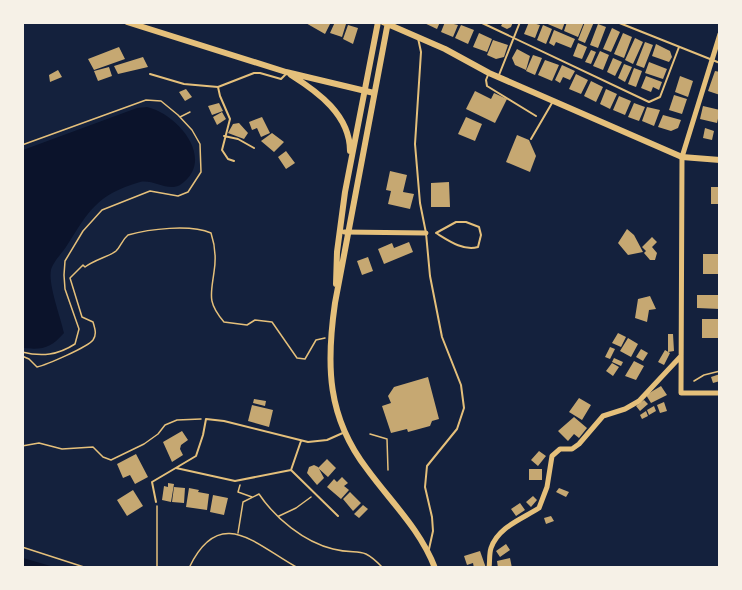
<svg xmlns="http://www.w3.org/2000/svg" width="742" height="590" font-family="'Varela Round',sans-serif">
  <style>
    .water { fill: #0b132b }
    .building { fill: #c6a872 }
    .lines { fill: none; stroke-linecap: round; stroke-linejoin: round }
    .path { stroke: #e5c07b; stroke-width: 1.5 }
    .service { stroke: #e5c07b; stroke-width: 2 }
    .minor { stroke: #e5c07b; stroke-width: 5 }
    .tertiary { stroke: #e5c07b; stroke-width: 6 }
  </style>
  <rect width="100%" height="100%" fill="#14213d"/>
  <path class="water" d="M147,107c31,7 70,53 33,78 -12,7 -27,-6 -40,-3 -44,13 -51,29 -74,65 -4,6 -13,15 -15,23 -3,15 10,48 13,63 -13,15 -21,17 -41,15v-198l114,-42z
    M23,558l31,9h-31z"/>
  <path class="building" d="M304,22h27l-6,12z
    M335,22l11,2 -4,13 -12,-4z
    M422,22h18l-3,7z
    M445,22l13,3 -5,12 -12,-5z
    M503,22h10l-2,5 -4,2 -6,-3z
    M529,22l11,3 -5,13 -11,-4z
    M543,22h22l-3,8z
    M567,22h17l-6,15 -14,-6z
    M585,22h9l-9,21 -7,-3z
    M598,24l8,3 -8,21 -8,-3z
    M348,25l10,3 -5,16 -10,-5z
    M461,25l13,5 -6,14 -13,-6z
    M543,25l9,4 -6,15 -9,-4z
    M612,28l8,4 -9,20 -8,-3z
    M554,30l21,9 -4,9 -15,-6 -2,4 -5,-3z
    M479,33l13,6 -5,13 -14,-5z
    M623,33l9,4 -8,21 -10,-4z
    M635,38l8,4 -10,22 -8,-4z
    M493,40l15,5 -4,12 -8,2 -9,-4z
    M645,42l8,3 -9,23 -8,-3z
    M578,43l9,4 -5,12 -9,-3z
    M656,44l14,7 2,6 -3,5 -17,-6z
    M119,47l6,12 -31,11 -6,-11z
    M517,49l13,7 -4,14 -11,-5 -3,-7z
    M591,50l5,2 -5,12 -6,-2z
    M600,51l9,4 -6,15 -10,-4z
    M533,55l9,3 -7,17 -9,-4z
    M143,57l5,10 -30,7 -4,-8z
    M613,58l9,4 -7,14 -8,-4z
    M545,60l14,5 -7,16 -14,-6z
    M649,62l18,7 -4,10 -18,-6z
    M624,64l8,3 -7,15 -7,-4z
    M562,65l13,6 -5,9 -7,-3 -3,6 -5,-3z
    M109,67l3,9 -14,5 -4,-10z
    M634,68l8,3 -6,16 -8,-3z
    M58,70l4,7 -12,5 -1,-7z
    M715,71l5,1v23l-12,-4z
    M576,74l12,6 -7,14 -12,-5z
    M646,76l16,6 -3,8 -6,-3 -2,5 -10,-4z
    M680,76l13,5 -5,16 -13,-5z
    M591,81l12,6 -7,15 -12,-6z
    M186,89l6,8 -7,4 -6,-9z
    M606,89l11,5 -7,15 -10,-5z
    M475,91l16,8 3,-6 13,6 -12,24 -29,-14z
    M674,95l13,4 -5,15 -13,-4z
    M619,96l12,5 -6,14 -12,-5z
    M219,103l4,8 -11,4 -4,-9z
    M634,103l11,4 -6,14 -11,-4z
    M703,106l17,4 -3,13 -17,-4z
    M647,107l13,3 -6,16 -12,-5z
    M222,112l4,7 -9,6 -4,-8z
    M663,115l18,5 -3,8 -7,3 -13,-4z
    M262,117l8,16 -9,4 -4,-9 -5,2 -3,-8z
    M466,117l16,7 -7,17 -17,-7z
    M239,123l9,10 -4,6 -16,-6 5,-9z
    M705,128l9,3 -2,9 -9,-2z
    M272,133l12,9 -10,10 -13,-11z
    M517,135l12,5 7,16 -6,16 -24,-10z
    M286,151l9,12 -9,6 -8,-12z
    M390,171l17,4 -4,17 11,2 -4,15 -22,-5 3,-13 -5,-1z
    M449,182l1,25h-19v-24z
    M711,187h9v17h-9z
    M627,229l7,6 9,17 -15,3 -10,-12z
    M652,237l5,5 -5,5 5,6 -2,7h-5l-6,-7 2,-2 -4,-4z
    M409,242l4,10 -29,12 -6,-15 14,-6 2,5z
    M703,254h17v20h-17z
    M368,257l5,14 -11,4 -5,-14z
    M697,295h23v14l-23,-1z
    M650,296l6,13 -7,1 -2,12 -12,-4 3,-19z
    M702,319h18v19h-18z
    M618,333l8,4 -5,10 -9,-4z
    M668,334h5l1,17 -6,1z
    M628,338l10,6 -7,13 -11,-6z
    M610,347l5,2 -5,10 -5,-2z
    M641,349l7,4 -5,8 -7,-4z
    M665,350l5,3 -6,12 -6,-3z
    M614,358l9,4 -2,4 -9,-4z
    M634,361l10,5 -8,14 -11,-4z
    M612,363l7,4 -6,9 -7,-5z
    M720,374v7l-7,2 -2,-6z
    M428,377l11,42 -7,2 -2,5 -22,6 -1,-3 -16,4 -9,-27 9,-3 -3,-7 6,-9z
    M661,386l6,9 -16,8 -5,-8z
    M579,398l12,7 -9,15 -13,-8z
    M254,399l12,2 -1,5 -12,-3z
    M644,400l4,4 -8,7 -4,-5z
    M664,402l3,9 -7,2 -3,-8z
    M252,405l21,5 -4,17 -21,-6z
    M654,406l2,5 -7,4 -2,-5z
    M646,411l2,5 -6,3 -2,-4z
    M574,417l13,11 -8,10 -5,-4 -6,7 -10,-10z
    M182,431l6,9 -7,5 -1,4 3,6 -11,7 -9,-20z
    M539,451l7,5 -8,10 -7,-6z
    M136,454l12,23 -13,7 -5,-9 -7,3 -6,-14z
    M327,459l9,9 -8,9 -10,-9z
    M314,465l4,2 6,11 -7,7 -10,-12 2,-6z
    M529,469h13v11h-13z
    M342,477l6,6 -4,3 5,4 -8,9 -14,-12 7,-8 3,3z
    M168,483l6,1 -3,18 -9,-2 2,-14 4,1z
    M174,487l11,1 -1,15 -12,-1z
    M189,488l10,2 -1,2 11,2 -2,16 -21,-3z
    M559,488l10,4 -3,5 -10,-5z
    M133,490l10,16 -16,10 -10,-16z
    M350,492l11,11 -8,8 -10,-12z
    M213,495l15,3 -4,17 -14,-3z
    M533,496l4,4 -6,7 -5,-5z
    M520,503l5,7 -9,6 -5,-7z
    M363,505l5,4 -9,9 -5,-4z
    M551,516l3,5 -8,3 -2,-6z
    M506,544l4,6 -10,7 -4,-6z
    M480,551l6,17h-12l-1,-5 -6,2 -3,-9z
    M510,558l2,10h-14l-1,-7z"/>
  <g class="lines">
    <path class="path" d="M180,117l10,-5
      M22,145l124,-45 15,1 17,14 14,15 8,14 1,28 -13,20 -10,4 -28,-5 -48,19 -19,21 -18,30 -1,14 1,14 14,40 -4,15c-17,11 -33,13 -53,8
      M22,356l7,3 8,8c9,-2 51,-20 56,-27 4,-6 2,-11 0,-18l-11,-5 -12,-39 13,-13 2,2c9,-7 25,-11 31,-16 5,-5 6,-11 12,-16 21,-6 62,-11 83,-2 4,12 5,27 3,39 -3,23 -7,30 10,50l23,3 8,-5 17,2 25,36 8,1 11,-19 9,-2
      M694,381l10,-6 16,-4
      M370,434l17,5 1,31
      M22,446l17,-3 23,6 31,-2 10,10 8,3 33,-16 14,-10 7,-9 12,-5 24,-1
      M240,485l-2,7 14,5
      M157,506v62
      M279,516l17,-8 15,-11
      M238,533l5,-31 16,-8c16,24 45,48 74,55 27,7 27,-5 50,19
      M22,547l65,21
      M189,568c31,-65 68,-22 109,0"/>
    <path class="service" d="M480,22l169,80 11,-5 19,-50
      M617,22l103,41
      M418,38l3,14 -6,92 5,59 6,30 4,43 12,61 19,48 3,23 -7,21 -30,37 -2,21 7,30 1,14 -4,18
      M150,74l34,10 34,3 36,-14h6l21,6 4,-4
      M488,75l-2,5 1,6 49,30
      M499,75l21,-53
      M218,87l2,9 10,23 -8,31 6,9 6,2
      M224,136l14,3 16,9
      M531,139l21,-36
      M456,222h10l13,5 2,8 -3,12c-15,4 -29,-6 -42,-14z
      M301,441l-10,29 47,46
      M176,468l59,13 56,-11
      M156,502l-4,-20 44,-26 7,-21 3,-16 18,2 84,21 19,-2 18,-8"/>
    <path class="minor" d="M720,34l-38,123 -1,236h39
      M344,232l82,1
      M489,568c1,-7 0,-14 2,-20 7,-21 31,-29 48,-40l8,-21 5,-31 8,-7h12l7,-5 24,-28 22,-7 14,-8 42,-45"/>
    <path class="tertiary" d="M127,22l159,50 88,21
      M383,22l62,27 44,24 193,84 38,3
      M388,22l-53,281c-9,62 -8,114 32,166 24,33 53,60 68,99
      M291,75c27,17 59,40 59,76
      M336,284l1,-32 8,-60 33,-170"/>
  </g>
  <rect width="742" height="590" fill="none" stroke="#f6f1e7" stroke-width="48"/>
</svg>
